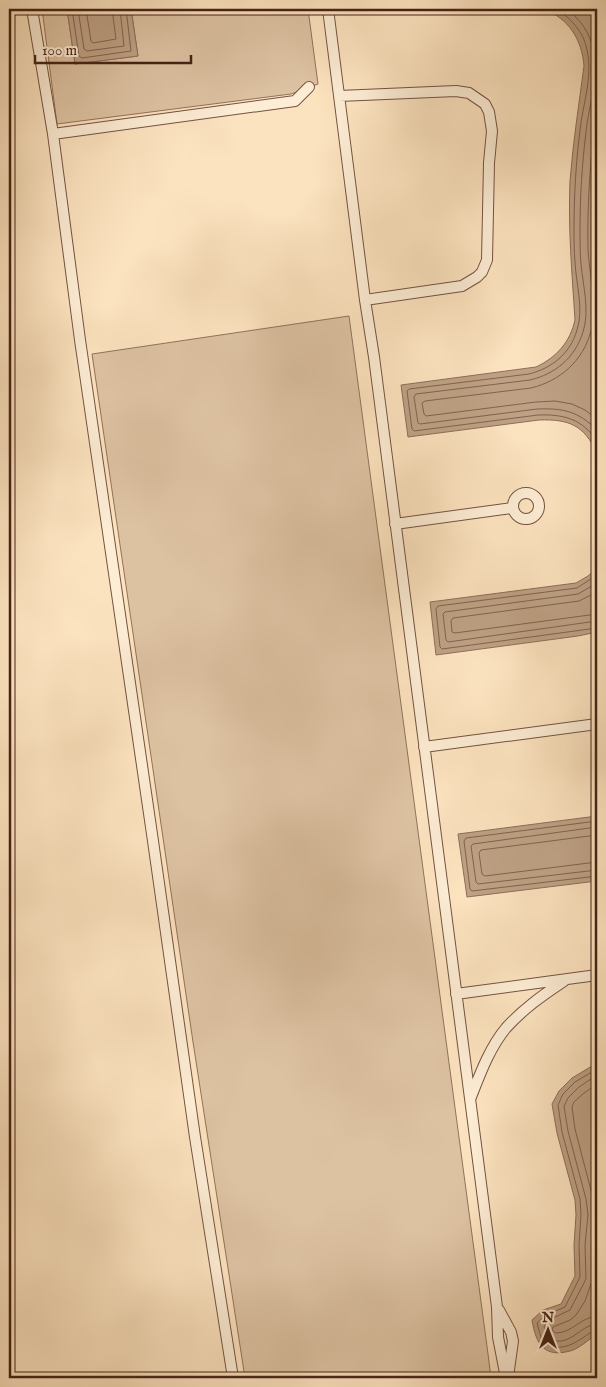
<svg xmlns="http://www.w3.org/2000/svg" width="606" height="1387" font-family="'IM FELL English',serif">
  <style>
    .green { fill: #ddc2a2; stroke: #92725c }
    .water { fill: #bea185; stroke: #8e6e58 }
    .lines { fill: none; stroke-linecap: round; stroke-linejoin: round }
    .shore { stroke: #82624d; stroke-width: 1 }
    .minor-casing { stroke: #745240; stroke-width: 12 }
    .minor { stroke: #fdedd5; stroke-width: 10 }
  </style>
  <rect width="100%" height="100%" fill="#fce3bf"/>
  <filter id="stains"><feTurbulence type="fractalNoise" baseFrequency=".004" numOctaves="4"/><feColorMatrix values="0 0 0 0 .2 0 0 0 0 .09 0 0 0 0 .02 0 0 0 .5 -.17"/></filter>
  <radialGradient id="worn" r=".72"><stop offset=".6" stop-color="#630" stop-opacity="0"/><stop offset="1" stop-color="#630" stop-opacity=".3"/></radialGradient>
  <path class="green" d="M42,9h25l8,55 63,-8 -7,-47h177l10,75 -27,10 -234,30z
    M349,316l139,1038 3,24h-246l-52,-336 -101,-688z"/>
  <path class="water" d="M67,9h64l7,47 -63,8z
    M353,9h120l-119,5z
    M543,9h54v444c-13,-28 -28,-34 -58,-33l-131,17 -7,-52 135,-18c21,-10 34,-25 39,-47 -3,-47 -7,-92 -5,-139 3,-39 9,-77 14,-115 -2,-26 -15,-48 -41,-57z
    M597,568v64l-19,4 -142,19 -6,-53 146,-19 12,-7z
    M597,816v65l-130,16 -9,-63z
    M597,1063v271c-8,5 -18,15 -27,17 -26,7 -34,-7 -38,-31l11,-10 18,-6 14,-28 -1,-31 2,-30 -1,-15 -18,-67 -5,-29 7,-13 13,-13z"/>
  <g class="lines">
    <path class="shore" d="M72,9l7,47 3,2 49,-7 -5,-42
      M78,9l6,40 3,2 37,-5 -4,-37
      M86,9l5,32 2,2 23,-4 -4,-30
      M557,9c14,10 27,23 30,41 6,26 -4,54 -7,80 -4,32 -6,65 -6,98 0,12 0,23 1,34 1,22 9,47 2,68 -7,24 -25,38 -48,44l-120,15 -2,2 5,38 2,2 124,-16c25,-1 46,4 59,27
      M567,9c13,10 23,24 26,40 6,27 -4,56 -7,83 -4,32 -6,65 -6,98 0,11 0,23 1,34 2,22 9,47 2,68 -8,26 -28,42 -53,48l-114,14 -2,3 4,26 2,1 117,-15c26,-1 41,2 60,21
      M597,104c-6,48 -10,96 -9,144 1,26 10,59 3,83 -8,30 -31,50 -60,57l-106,13 -3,2 2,11 2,2 110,-14 19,-1 17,3 13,6 12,9
      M597,575l-20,13 -139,18 -2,3 4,38 2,2 155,-21
      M597,583l-19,11 -133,18 -2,2 3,26 2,2 149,-21
      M597,592l-18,9 -126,17 -2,3 1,11 3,1 142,-19
      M597,821l-131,17 -2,3 6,48 2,2 125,-15
      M597,827l-124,17 -2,2 5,36 2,2 119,-14
      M597,835l-116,15 -2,3 3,21 3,2 112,-14
      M597,1069l-22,13 -12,12 -5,11 4,27 18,67 1,15 -2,31 1,32 -15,30 -19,8 -9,8 5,18c20,14 34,1 51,-10l4,-1
      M597,1075l-18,12 -11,11 -4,8 4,25 18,68 2,16 -3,30 1,34 -16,31 -21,10 -5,6 3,11c21,14 32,-12 50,-13
      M597,1084l-13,9 -10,9 -2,5 3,22 18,69 2,17 -2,31v32l-8,23 -9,14 -6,5 -17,7 -1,3 4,3c16,0 25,-16 41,-17"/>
    <g class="minor-casing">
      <path id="minor" d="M32,9l21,125 27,206 72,494 43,303 38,241
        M328,9l37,291 9,57 123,950 1,30 8,41
        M339,96l117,-5 13,2 16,11 4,8 3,19 -3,32 -2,97 -5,12 -5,5 -15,9 -97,14
        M53,134l242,-33 14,-14
        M513 506a13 13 0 1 1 26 0a13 13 0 1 1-26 0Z
        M395,524l117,-16
        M424,747l173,-23
        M456,994l141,-19
        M471,1097c9,-23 19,-50 35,-69 17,-19 37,-33 58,-47
        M499,1310l12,22 2,9 -5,36"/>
    </g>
    <use href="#minor" class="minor"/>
  </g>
  <rect width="606" height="1387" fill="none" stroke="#fce3bf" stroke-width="30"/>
  <rect x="10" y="10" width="586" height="1367" fill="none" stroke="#462215" stroke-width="2.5"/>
  <rect x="15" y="15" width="576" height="1357" fill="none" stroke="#462215"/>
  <g transform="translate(548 1330)" stroke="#fdedd5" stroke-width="4" paint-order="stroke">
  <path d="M0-4L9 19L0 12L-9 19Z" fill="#462215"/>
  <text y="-8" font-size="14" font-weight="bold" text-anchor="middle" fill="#462215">N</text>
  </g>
  <path d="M35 55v8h156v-8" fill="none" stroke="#462215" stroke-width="2.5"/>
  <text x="42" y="55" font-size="15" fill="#462215" stroke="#fdedd5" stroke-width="4" paint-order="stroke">100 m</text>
  <rect width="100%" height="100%" filter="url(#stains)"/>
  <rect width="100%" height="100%" fill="url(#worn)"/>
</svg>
